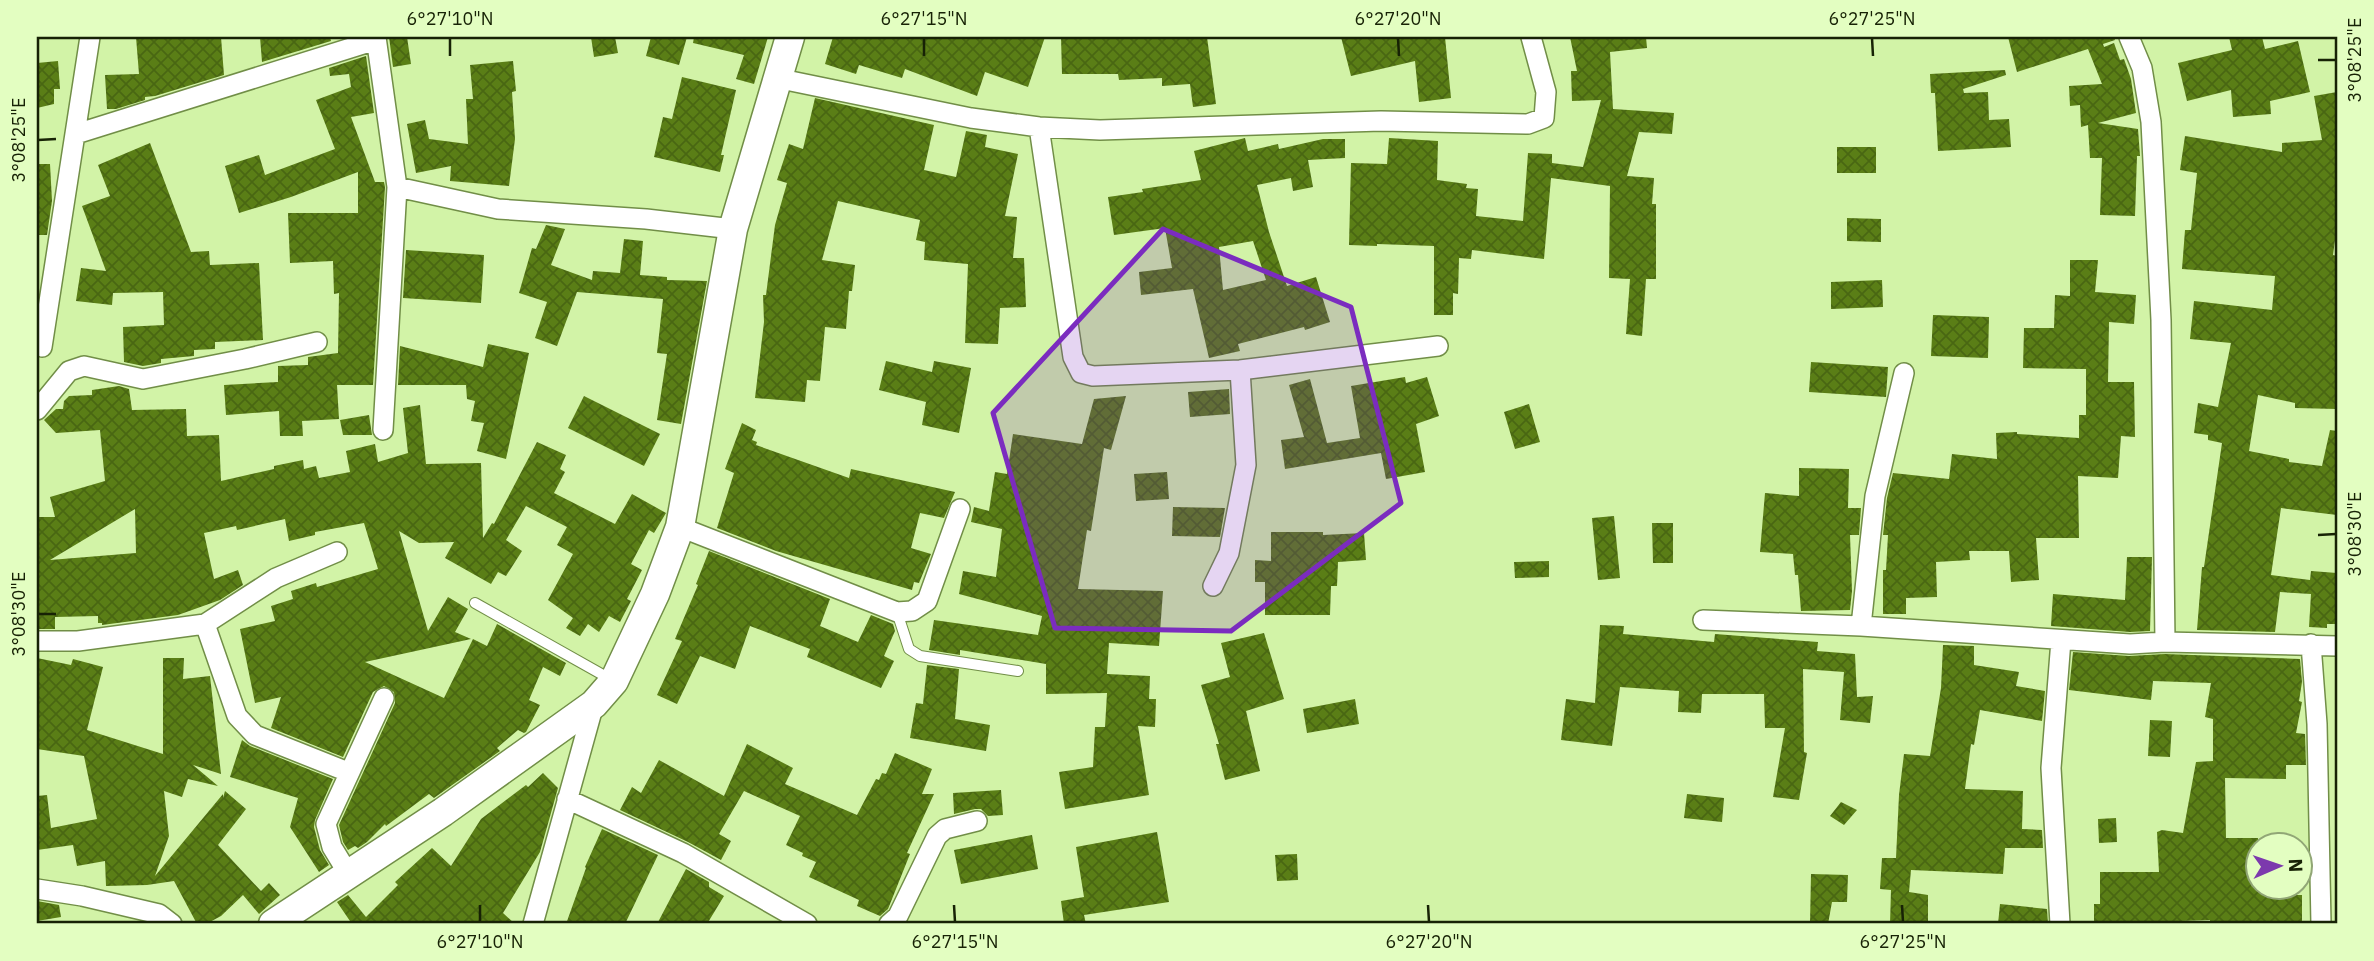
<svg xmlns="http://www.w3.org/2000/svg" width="2374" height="961" font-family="'IBM Plex Sans',sans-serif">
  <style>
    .building { fill: url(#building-cross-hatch); fill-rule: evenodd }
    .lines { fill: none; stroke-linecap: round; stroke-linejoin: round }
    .lane-casing { stroke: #718e47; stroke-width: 12 }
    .street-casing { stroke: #718e47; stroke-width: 22 }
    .secondary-casing { stroke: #718e47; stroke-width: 31 }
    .lane { stroke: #fff; stroke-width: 10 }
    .street { stroke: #fff; stroke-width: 19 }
    .secondary { stroke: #fff; stroke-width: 28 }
    .marked { fill: #7b2cbf; fill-opacity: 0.2; stroke: #7b2cbf; stroke-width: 5; stroke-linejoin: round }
    .ticks { fill: none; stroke: #172205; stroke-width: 2.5 }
    .neatline { fill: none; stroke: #172205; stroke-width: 2.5 }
    .ticks-label { font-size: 18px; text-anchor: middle; fill: #172205 }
  </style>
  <defs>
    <pattern id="building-cross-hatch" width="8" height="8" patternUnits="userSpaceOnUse" patternTransform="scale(1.75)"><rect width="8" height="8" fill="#5a7e16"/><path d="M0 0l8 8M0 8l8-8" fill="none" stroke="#496712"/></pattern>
  </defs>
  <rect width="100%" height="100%" fill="#d2f3a7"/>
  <path class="building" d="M136,37h85l3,38 -69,21 -10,1v3l-29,9h-9l-2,-34 34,-1z
    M260,37h70l1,4 -69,21z
    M389,37h18l4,27 -18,3z
    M591,37h24l3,16 -24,4z
    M651,37h36l-8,28 -33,-9z
    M694,37h74l-14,47 -18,-5 8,-24 -51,-12z
    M833,37h212l-17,50 -43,-15 -8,24 -72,-27 -3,9 -43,-13 -3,9 -31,-10z
    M1061,37h146l9,67 -23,3 -3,-23 -28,2v-8l-43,2 -1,-6h-56z
    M1341,37h104l6,61 -32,4 -4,-41 -64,15z
    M1570,37h76l1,11 -37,4 3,57 61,4 -2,21 -33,-2 -12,44 27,2 -2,26h4v75h-10l-4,57 -16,-2 4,-55 -21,-1 1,-92 -59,-8 -7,81 -72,-9 -1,9 -12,-1 -1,36 -5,-1v22h-19v-69l-57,-2v2l-28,-1 2,-82 36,1 2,-26 49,3 -1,39 30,4 -1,4 12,1 -2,27 47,5 5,-68 24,1v9l31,4 18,-67 -29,1 -1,-30h6z
    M2008,37h106l1,3 -12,4 1,3 10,-4 6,17 4,-1 7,20 5,34 -38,10 40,6 2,27h-3l-2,60 -35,-1 2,-57h-12l-2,-33 -7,2 -1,-22 -10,1 -1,-20 33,-2 -14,-35 -71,23z
    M2229,37h33l3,12 33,-8 12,51 -40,9 1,13 -38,3 -2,-27 -44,11 -9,-38 54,-13z
    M366,56l8,57 -23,4 24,65h9l1,5 -12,198h-36l2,34 -37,2 1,15h-23l-1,-25 -53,4 -2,-30 54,-3v-16l30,-1v-8l30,-4 1,-60 -5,1 -1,-33 -43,2 -2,-50h70v-41l-67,25 -52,16 -14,-47 34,-11 6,20 70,-26 -19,-49 35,-13 -2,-13 -19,2 -1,-8z
    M58,61l2,28h-6v15l-17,4v-45z
    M513,61l3,30 -4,1 3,47 -6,47 -59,-5 1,-15 -35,7 -9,-49 18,-4 4,19 39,5 -2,-45h7l-3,-34z
    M2005,70l1,5 -43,14 1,4 24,-1 1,28 20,-1 2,28 -73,4 -3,-58h-4l-1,-19z
    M682,77l54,13 -15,65h3l-4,17 -66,-15 9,-40 9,2z
    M2337,92v133l-4,30 4,1v153l-42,-1v-5l-37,-8 -9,56 40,8v3l33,4 8,-36 7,1v84l-56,-7 -10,67 39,5 1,-9 26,2v51h-10v4l-18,-1 2,-33 -31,-2 -5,40 -78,-2 5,-63h2l18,-124 -14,-3v-5l-14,-2 4,-30 20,4 13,-64 -41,-4 4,-38 78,9 3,-34 -93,-7 3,-39h6l6,-57 -17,-3 5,-34 97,16v-9l40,-3 -8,-44z
    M815,98l119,27 -10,45 32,7 10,-46 21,4 -2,12 33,7 -13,62 12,1 -4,41h11l2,49 -26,1 -2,36 -33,-1 3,-79 -44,-4 1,-18 -9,-2 4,-20 -82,-19 -16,59 33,5 -3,26h-3l-3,38 -21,-2 -5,54 -13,-1 -2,22 -50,-4 9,-76 -1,-27h3l9,-70 12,-42 -10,-3 12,-36 14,5z
    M1245,138l3,13 30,-7 1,5 44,-10h22v19l-37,2 5,27 -20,4 -2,-13 -34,7 12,47 18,54 29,-9 14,45 -25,8 -1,-3 -66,17 2,7 -31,7 -16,-69 -52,6 -2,-23 33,-4 -7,-40 -51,7 -6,-38 35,-5 -1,-3 59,-9 -7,-29zM1253,241l13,39 -43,10 -4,-43z
    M150,143l41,109 18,-1 1,14 49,-2 4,77 -48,2v7l-21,1v6l-33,3v4l-18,3 -19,-4 -1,-35 41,-2 -1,-33 -50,1 -1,12 -36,-4 5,-33 25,3 -24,-65 28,-10 -12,-31z
    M1837,147h39v26h-39z
    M37,164h13l2,37 -5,34h-10z
    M1847,218l34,1v23l-34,-1z
    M546,225l19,4 -14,36 41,15 1,-9 27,2 4,-34 19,2 -3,34 27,2v3l40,1 -26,143 -24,-4 10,-66 -10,-1 6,-54 -86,-7 -20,54 -22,-8 12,-36 -28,-9 13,-45 4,1z
    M406,250l78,5 -3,48 -78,-5z
    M2070,260h28l-3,32 41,3 -2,29 -25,-2 -1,60h26l1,55 -14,-1 -3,42 -40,-2 1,62h-43l3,42 -28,2 -2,-31h-40l1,9 -34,2 1,35 -31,1v16h-23v-44h3l2,-35h-5l4,-37 6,-25 56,6 3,-25 45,5 -1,-26 21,-1v2l62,4v-23h7v-46l-63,-1 1,-40h30l1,-33 15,1z
    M1882,280l1,27 -52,2v-27z
    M1933,315l56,2 -1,41 -57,-2z
    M488,344l41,9 -23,106 -29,-8 7,-28 -13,-2 4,-20 -8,-2 -1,-14h-68l2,-39 83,21z
    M886,361l46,11 2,-11 37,7 -12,65 -37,-8 4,-23 -47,-12z
    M1811,362l77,5 -2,30 -77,-5z
    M1405,377l1,6 21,-6 12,39 -23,8 9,48 -39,7 -5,-26 -96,16 -4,-29 23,-3 -15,-52 21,-6 17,64 33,-5 -9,-52z
    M119,386l10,3 3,21 54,-1 1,27 32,-1 2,46 53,-12v-3l29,-6 1,9 12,-3 3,12 31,-6 -4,-21 29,-7 3,18 30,-9 -5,-45 17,-3 6,59 55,-1 2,75 9,-15 2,1 43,-82 29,13 -6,14 5,3 -11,21 61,31 17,-30 34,19 -12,20 -5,-3 -18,34 11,6 -15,29 4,2 -11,21 -11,-6 -10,16 -11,-8 -8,12 -14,-8 7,-10 -25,-18 25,-46 -16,-9 10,-18 -41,-21 -20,34 16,11 -16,25 -8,-4 -7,12 -46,-26 9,-16 -35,1 -20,-12 29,100 20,-34 20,12 -13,23 16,7 -106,23 79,36 29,-59 14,7 10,-22 69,39 -6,13 -17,-9 -14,33 11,5 -14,27 -2,1 -6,-3 -21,18 3,3 -66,47 -5,-4 -43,32 -1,-2 -18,18 -9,6 -3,-2 -7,4 -5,-8 -4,-17 56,-122 -1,-11 -10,-6 -11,6 -30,65 -72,-29 10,-31 -26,6 -15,-74 35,-8 -4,-15 22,-7 -2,-8 25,-8 1,4 61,-18 -14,-46 -49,9v3l-26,6 -4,-22 -48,11 -1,-4 -32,7 10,46 24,-9 5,15 -23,15 -42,15 -76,10v-2h-4v-7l-43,1v12h-18v-112h18l-5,-20 55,-16 -5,-51 -44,3 -12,-13 12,-11h7l1,-8 5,-5 23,-1v-5zM135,509l1,44 -86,7z
    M1229,389l1,25 -40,3 -2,-25z
    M584,396l76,38 -16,32 -76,-38z
    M1126,396l-15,54 -7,-2 -13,83 -4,-1 -9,59 85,2 -4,55 -50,-3 -2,31 43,2 -1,23h7l-1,28 -17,-1 11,69 -84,14 -6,-37 34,-5 2,-40h10l2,-34 -61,1v-30l-86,-14v5l-31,-5 5,-30 104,15 4,-19 -83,-22 4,-23 33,6 6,-48 -31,-7 3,-15 15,4 6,-39 12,2 6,-40 69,10 12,-45z
    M1529,404l11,38 -25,7 -11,-37z
    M369,415l3,20h-29l-3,-15z
    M742,423l14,7 -4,10 5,2 -1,3 93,33 2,-9 104,23 -11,26 -24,-5 -9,35 20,6 -12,29 -5,-1 -2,8 -136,-39 -59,-23 17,-55 -9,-4z
    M1799,468l50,1 -1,39h13l-2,27h-9l2,56 -2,19 -49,1 -3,-36h-3l-2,-21 -33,-2 5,-59 34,3z
    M1167,472l2,27 -33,2 -2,-27z
    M1173,507l52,1 -5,29 -48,-1z
    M1614,516l6,62 -22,2 -6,-62z
    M1652,523h21v40h-20z
    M1271,532h52v3l41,-2 2,27 -28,2 -1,24h-6l-1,29h-65v-33h-10v-22l16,1z
    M709,551l121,48 -10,27 38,16 13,-27 22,9 2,7 -11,25 10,5 -13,27 -74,-31 3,-8 -60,-23 -15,43 -35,-13 -23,48 -20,-9 25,-54 -7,-2 23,-54 -2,-1z
    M2127,557h25l-2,74 -20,1 -79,-6 2,-32 72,6z
    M1549,561v16l-34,1 -1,-16z
    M1600,625l24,1 -1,8 91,8 1,-8 103,8 -1,9 38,3 2,43 16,-1 -3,27 -30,-3 4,-48 -41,-3 1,83 3,1 -8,47 -26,-3 12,-69h-20l-1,-34h-62l-1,19 -23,-1 1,-21 -59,-4 -8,59 -51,-6 5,-41 29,4z
    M1264,633l20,66 -38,12 14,60 -35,9 -9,-36h3l-18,-59 29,-8 -9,-34z
    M1943,645l31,1v19l45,7 -3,14 29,5 -3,30 -62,-11 -6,35 -3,-1 -6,45 58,2 -1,38 20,1 1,18h-38l-2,26 -92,-4 -2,22 19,3v29h-38l1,-34 -11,-1 2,-31h14l3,-63 5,-41 26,2 11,-68z
    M2073,652l56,4 36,-2 135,5 2,23 -3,19 3,1 -6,31 9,1 1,31h-20v14l-61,-1 1,60h32v49h39v8h5v29h-92v-4l-59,2v2h-57v-20h6v-32h59l-2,-40 5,-2 21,3 13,-71 17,-1v-42l-8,-2 6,-34 -58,-2 -2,19 -82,-10z
    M37,658l34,7 2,-6 30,8 -16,63 76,24v-96h21l-1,21 27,-3 11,98 -28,-9 25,21 -30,-7 -6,18 -18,-6 5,45 -14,40 68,-82v4l2,-7 21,18 -28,36 43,46 8,-8 11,12 -21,19 -16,-19 -22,21 -15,8h-9l-23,-43 -27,4 -41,1 -1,-25 -28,5 -4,-21 -36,5v-54l10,-1 4,33 46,-9 -13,-63 -47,-7z
    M927,665l32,4 -4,50 35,6 -4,26 -76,-13 6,-35 7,1z
    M1355,699l4,25 -52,9 -4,-24z
    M2150,720l22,1 -2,36 -22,-1z
    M242,740l8,6 83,33 -18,41 -1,7 6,23 9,15 -10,7 -29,-45 8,-29 -68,-21z
    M747,744l46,24 -8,16 72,31 19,-36 3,1 3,-7 4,1 9,-21 37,16 -10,25h12l-27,59 3,1 -22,55 -8,7 -23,-10 2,-6 -50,-23 7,-15 -14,-6 1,-3 -17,-8 14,-29 -56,-25 -25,43 12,7 -10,19 -33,-18 -68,-32 12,-23 9,6 18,-33 65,36z
    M543,773l15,15 -18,64 -37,61 12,11h-163l-15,-22 11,-7 18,22 32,-32 -3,-3 37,-34 19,18 30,-47 45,-34 2,2z
    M1001,790l2,25 -15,1 -7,-7h-6l-21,5 -1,-21z
    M1687,794l37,4 -2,24 -38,-4z
    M1841,802l16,8 -13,15 -14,-9z
    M2116,818l1,24 -18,1 -1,-24z
    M602,829l56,26 -33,69h-59l20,-56 -1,-1z
    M1157,832l12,70 -85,13 2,9h-22l-3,-23 23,-4 -8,-50z
    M1032,835l6,34 -77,15 -7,-34z
    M1297,854l1,26 -21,1 -2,-26z
    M686,869l23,13v5l15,9 -17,28h-50z
    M1811,874l37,1 -1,27h-15l-4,22h-18z
    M37,901l22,4 2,12 -24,4z
    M2000,904l47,5 1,15h-50z"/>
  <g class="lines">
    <g class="lane-casing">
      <path id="lane" d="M475,603l137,77
        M897,612l12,37 11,7 98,15"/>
    </g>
    <g class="street-casing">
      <path id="street" d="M376,37l21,150 -14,243
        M2129,37l13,31 9,54 10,198 4,322
        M776,78l195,40 68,9 61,3 281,-9 147,3 16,-6 2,-26 -15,-55
        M1039,127l34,230 8,16 12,3 147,-6 198,-24
        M76,134l300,-94
        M397,187l101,22 148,10 87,10
        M42,347l48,-310
        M37,410l32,-39 15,-5 59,13 102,-20 72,-17
        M680,527l217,85 15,-1 15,-10 33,-92
        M1213,586l16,-33 17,-88 -6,-95
        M1703,620l158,6 269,18 35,-2 172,4
        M205,624l32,92 18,19 93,37
        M1861,626l14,-130 29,-123
        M37,641h41l127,-17 71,-46 61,-26
        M2311,644l6,80 4,200
        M567,799l116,54 124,71
        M349,875l-17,-28 -6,-23 58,-126
        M37,889l45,7 77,18 13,10
        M533,924l61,-220
        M889,924l9,-8 39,-80 8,-7 32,-8
        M2060,924l-9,-156 10,-128"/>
    </g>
    <g class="secondary-casing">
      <path id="secondary" d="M273,924l170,-112 151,-108 20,-23 41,-87 25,-67 53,-298 57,-192"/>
    </g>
    <use href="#lane" class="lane"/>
    <use href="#street" class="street"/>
    <use href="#secondary" class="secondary"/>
  </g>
  <path class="marked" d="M1163,229l188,78 50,196 -170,128 -176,-3 -62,-215z"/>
  <path class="ticks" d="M450,38v18M924,38v18M1398,38l1,18M1872,38l1,18M2318,60h18M38,140l18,-1M2318,535l18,-1M38,614h18M480,905v17M954,905l1,17M1428,905l1,17M1902,905l1,17"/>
  <rect width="2374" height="961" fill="none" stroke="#e3fec1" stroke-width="77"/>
  <g transform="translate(2279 866) rotate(88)"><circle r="33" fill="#e3fec1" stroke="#91a676" stroke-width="2"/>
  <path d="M0-5L12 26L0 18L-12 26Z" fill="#7c39ad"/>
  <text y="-10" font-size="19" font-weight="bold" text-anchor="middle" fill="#172205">N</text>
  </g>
  <rect x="38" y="38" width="2298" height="884" class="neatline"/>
  <g class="ticks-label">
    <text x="450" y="25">6°27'10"N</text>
    <text x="924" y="25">6°27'15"N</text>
    <text x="1398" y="25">6°27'20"N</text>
    <text x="1872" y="25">6°27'25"N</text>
    <text transform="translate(2355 60) rotate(-90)" y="6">3°08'25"E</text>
    <text transform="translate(19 140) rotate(-90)" y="6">3°08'25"E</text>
    <text transform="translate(2355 534) rotate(-90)" y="6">3°08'30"E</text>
    <text transform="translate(19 614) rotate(-90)" y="6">3°08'30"E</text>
    <text x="480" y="948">6°27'10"N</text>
    <text x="955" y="948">6°27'15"N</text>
    <text x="1429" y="948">6°27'20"N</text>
    <text x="1903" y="948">6°27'25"N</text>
  </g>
</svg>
